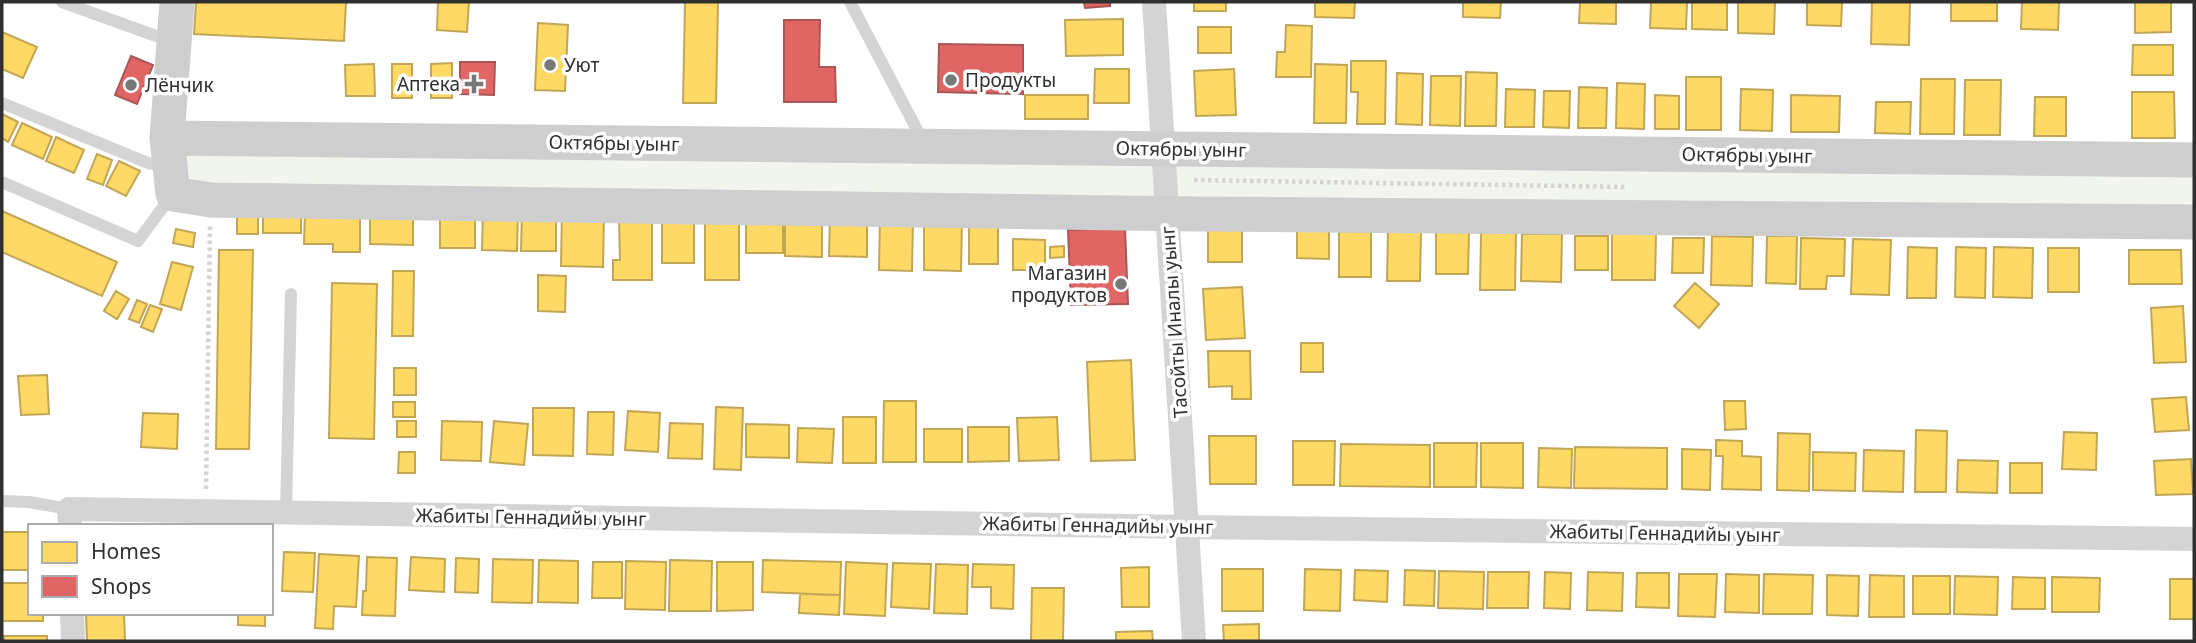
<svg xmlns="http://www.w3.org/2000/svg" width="2196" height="643" font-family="'Noto Sans',sans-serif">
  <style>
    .green { fill: #f1f5ed }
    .homes { fill: #ffd966; stroke: #c1a656; stroke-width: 2 }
    .shops { fill: #e06666; stroke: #ab5656; stroke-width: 2 }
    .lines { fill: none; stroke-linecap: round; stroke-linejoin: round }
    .path { stroke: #d4d4d4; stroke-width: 4.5; stroke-dasharray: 3.5 3.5; stroke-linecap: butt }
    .lane { stroke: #d4d4d4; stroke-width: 12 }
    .street { stroke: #d4d4d4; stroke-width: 24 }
    .secondary { stroke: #cecece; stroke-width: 35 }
    .poi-dot { fill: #787878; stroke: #fff; stroke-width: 2.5 }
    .labels { text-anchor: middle; stroke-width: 7; stroke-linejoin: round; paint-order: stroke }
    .poi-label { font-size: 19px; fill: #303030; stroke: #fff; text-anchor: start }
    .street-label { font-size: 19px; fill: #303030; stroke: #fff }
  </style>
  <rect width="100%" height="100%" fill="#fff"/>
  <path class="green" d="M184,150l971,11 2,40 -970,-13z
    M1175,161l1019,14v38l-1018,-11z"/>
  <path class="homes" d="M196,2h150l-2,39 -150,-7z
    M438,2h31l-2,30 -30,-2z
    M685,2h33l-2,101h-33z
    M1194,2h32v9h-32z
    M1315,2h40l-1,16 -39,-1z
    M1463,2h38l-1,16 -37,-1z
    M1580,2h36v22l-37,-1z
    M1651,2h36l-1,27 -36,-1z
    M1692,2h35v28l-35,-1z
    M1738,2h37l-1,32 -36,-1z
    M1807,2h35l-1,24 -34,-1z
    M1872,2h38l-1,43 -38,-1z
    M1951,2h46v19h-46z
    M2022,2h37l-1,28 -37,-1z
    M2135,2h36v30l-36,1z
    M1123,19v36l-57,1 -1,-36z
    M538,23l30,2 -3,66 -30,-1z
    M1286,25l26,1 -1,51h-35l1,-25h8z
    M1198,27h33v26h-33z
    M2,32l35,15 -14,31 -21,-9z
    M2133,45h40v30h-41z
    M1351,61h35l-1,63h-28l1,-32h-7z
    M452,63v35h-21v-34z
    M374,64l1,32h-29l-1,-31z
    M392,64h20v34h-20z
    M1315,64l32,1 -1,58h-32z
    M1095,69h34v34h-35z
    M1234,69l2,46 -40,1 -2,-45z
    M1466,72l31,1 -1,53h-31z
    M1397,73l26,1 -1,51 -26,-1z
    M1431,76h30l-1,50 -30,-1z
    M1686,77h35v53h-35z
    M1921,79h34l-1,55h-34z
    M1965,80h36l-1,55h-36z
    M1617,83l28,1 -1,45 -28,-1z
    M1579,87l28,1 -1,40h-28z
    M1506,89l29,1 -1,37h-29z
    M1741,89l32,1 -1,41 -32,-1z
    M1544,91h26l-1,37 -26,-1z
    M2132,92h42l1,46h-43z
    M1025,95h63v24h-63z
    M1655,95l24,1v33h-24z
    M1791,95l49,1 -1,36h-48z
    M2035,97h31v39h-32z
    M1876,102h35l-1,32 -35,-1z
    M2,114l16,8 -10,20 -6,-4z
    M22,123l30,14 -9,22 -31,-14z
    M56,137l28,13 -10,23 -28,-12z
    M97,154l15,6 -9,25 -16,-6z
    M119,161l21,10 -14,25 -20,-10z
    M237,210h21v24h-21z
    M263,210h38v23h-38z
    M305,210l55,1v41h-27v-8h-29z
    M2,211l115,51 -15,34 -100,-44z
    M370,211h43v34l-43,-1z
    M440,211l35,1v36h-35z
    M483,212h35l-1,39 -35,-1z
    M522,212h34v39h-35z
    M562,212l42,1 -1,54 -42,-1z
    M619,215h33v65h-39v-20h7z
    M662,216h32v47h-32z
    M705,216h34v64h-34z
    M746,216h37v37h-37z
    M785,217h37v40l-37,-1z
    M830,217h37v40l-38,-1z
    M880,217l33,1 -1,53 -33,-1z
    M924,219l38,1 -1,51 -37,-1z
    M969,220l29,1v43h-29z
    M176,229l19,4 -2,14 -20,-4z
    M1208,229h34v33h-34z
    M1297,230h32v29l-32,-1z
    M1339,231l32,1v45h-32z
    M1388,231l33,1 -1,49h-33z
    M1436,232h33l-1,42h-32z
    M1481,233h35l-1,57h-35z
    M1522,234h40l-1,48 -40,-1z
    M1612,234h44l-1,46h-43z
    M1575,236h33v34h-33z
    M1712,236l41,1 -1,49 -41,-1z
    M1767,236h30l-1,48 -30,-1z
    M1673,238h31l-1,35h-31z
    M1801,238l44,1 -1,37h-17l-1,13h-26z
    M1013,239l32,1v30h-32z
    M1853,239l38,1 -2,55 -38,-1z
    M1064,246v11l-14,1v-11z
    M1908,247l29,1 -1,50h-29z
    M1956,247l30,1 -1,50 -30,-1z
    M1994,247l39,1 -1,50 -39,-1z
    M2048,248h31v44h-31z
    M219,250h34l-4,199h-33z
    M2129,250h52l1,34h-53z
    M172,262l21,5 -12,43 -21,-6z
    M393,271h21l-1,65h-21z
    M538,275l28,1 -1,36 -27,-1z
    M332,283l45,1 -3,155 -45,-1z
    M1695,283l24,21 -20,24 -25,-22z
    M1242,287l3,51 -39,2 -3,-51z
    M116,291l13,8 -12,20 -13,-8z
    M137,300l10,4 -8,19 -10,-4z
    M150,305l12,4 -9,23 -12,-5z
    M2183,306l3,56 -32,1 -3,-55z
    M1301,343h22v29h-22z
    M1208,351h42l1,48h-19v-13l-23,1z
    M1131,360l4,100 -44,1 -4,-99z
    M394,368h22v27h-22z
    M47,375l2,39 -28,1 -3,-39z
    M2186,397l3,33 -34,2 -3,-33z
    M884,401h32v61h-33z
    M1724,401h21l1,28 -21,1z
    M393,402h22v15h-22z
    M716,407l27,1 -2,62 -27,-1z
    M533,408h41l-1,48 -40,-1z
    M628,411l32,2 -2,39 -33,-2z
    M588,412h26l-1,43 -26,-1z
    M143,413l35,1 -1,35 -36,-2z
    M843,417h33v46h-33z
    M1057,417l2,43 -40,1 -2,-43z
    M397,421h19v16h-19z
    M442,421l40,1 -1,39 -40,-1z
    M494,421l34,3 -4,41 -34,-3z
    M670,423l33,1 -1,35 -34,-1z
    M746,424l43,1v33l-43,-1z
    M968,427h41v34l-41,1z
    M798,428l36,1 -2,34 -35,-1z
    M924,429h38v33h-38z
    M1916,430l31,1 -1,61h-31z
    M2064,432l33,1 -1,37 -34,-1z
    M1778,433l32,1 -1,57 -32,-1z
    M1209,436h47v48h-46z
    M1716,440l26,1v15l19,1v33l-39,-1 1,-33h-7z
    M1293,441h42l-1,44h-41z
    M1434,443h43l-1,44h-42z
    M1481,443h42v45l-42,-1z
    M1341,444l89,1v42l-90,-1z
    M1575,447l92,1v41l-93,-1z
    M1539,448l33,1 -1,39 -33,-1z
    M1682,449l29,1 -1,40 -28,-1z
    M1864,450l40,1 -1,41 -40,-1z
    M399,452h16v21h-17z
    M1813,452l43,1 -1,38 -42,-1z
    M2191,459l2,35 -37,1 -2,-34z
    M1958,460l40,1 -1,32 -40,-1z
    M2010,463h32v30h-32z
    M2,532h28v38h-28z
    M284,552l31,1 -2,39 -31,-1z
    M319,554l40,2 -3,51 -22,-1 -1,23 -18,-1z
    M367,557l30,1 -2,58 -33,-1 1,-24h3z
    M411,557l34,2 -1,33 -35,-2z
    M456,558l23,1 -1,34 -23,-1z
    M493,559l40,1 -1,43 -40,-1z
    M539,560l39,1v42l-40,-1z
    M670,560l42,1 -1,50h-42z
    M763,560l78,2 -1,33 -78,-3z
    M626,561l40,1 -1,48 -40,-1z
    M593,562h29v36h-30z
    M717,562h36v48l-36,1z
    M846,562l41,2 -2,52 -41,-2z
    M893,563l38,1 -2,45 -38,-2z
    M936,564l32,1 -1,49 -33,-1z
    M973,564l41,1 -1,44 -22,-1v-21h-19z
    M1149,567v40h-27l-1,-39z
    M1222,569h41v42h-41z
    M1305,569l36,1 -1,41 -36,-1z
    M1355,570l33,1 -1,31 -33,-2z
    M1405,570l30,1 -1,35 -30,-1z
    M1439,571l45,1 -1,37 -45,-1z
    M1488,572h41l-1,36h-41z
    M1545,572l26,1 -1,36 -26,-1z
    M1588,572l35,1 -1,38 -35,-1z
    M1637,573h32v35l-33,-1z
    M1679,574h38l-2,43 -37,-1z
    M1726,574l33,1v38l-34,-1z
    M1764,574l49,1 -1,39h-49z
    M1827,575l32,1 -1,40 -31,-1z
    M1870,575l34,1v41h-35z
    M1913,576h37v38h-37z
    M1955,576l43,1 -1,38 -43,-1z
    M2013,577l32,1v31h-33z
    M2052,577l48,1 -1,34h-47z
    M2170,579h24v40h-24z
    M2,583h28v30h13v8h-41z
    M1032,588h32l-1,53h-32z
    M800,594l40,1 -1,20 -40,-2z
    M86,613h38l1,28h-38z
    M238,613h27v13l-27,-1z
    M1259,624v17h-35l-1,-16z
    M1152,631l1,10h-37v-9z
    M4,636h43v5h-43z"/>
  <path class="shops" d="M1084,2h26v4l-25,2z
    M784,20h36l-1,47h16l1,35h-52z
    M939,44l84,1v49l-85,-2z
    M131,56l22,9 -16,39 -22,-9z
    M460,62h35l-1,33 -34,-1z
    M1125,228l3,76 -57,1 -3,-75z"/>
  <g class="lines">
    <path class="path" d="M1194,180l434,7
      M206,489l4,-264"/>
    <path class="lane" d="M62,2l108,39
      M850,2l74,141
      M2,103l146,60 18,3
      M2,182l136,59 34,-46
      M2,501l27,1 40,7
      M286,513l5,-219"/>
    <path class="street" d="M1154,2l40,639
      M70,526l-1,-17 1118,18 1007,12
      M72,613l1,28"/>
    <path class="secondary" d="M177,2l-10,136 6,56 38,6 983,14 1000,8
      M167,138l2027,22"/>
  </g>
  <g class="poi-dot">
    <circle cx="550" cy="65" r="7"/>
    <circle cx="951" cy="80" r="7"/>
    <path d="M470.5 73.5h7v7h7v7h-7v7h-7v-7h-7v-7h7z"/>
    <circle cx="131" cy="85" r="7"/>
    <circle cx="1121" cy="284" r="7"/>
  </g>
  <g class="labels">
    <g class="poi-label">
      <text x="564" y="72">Уют</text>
      <text x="965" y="87">Продукты</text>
      <text x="460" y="91" text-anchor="end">Аптека</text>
      <text x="145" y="92">Лёнчик</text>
      <text x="1107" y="280" text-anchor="end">Магазин<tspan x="1107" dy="22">продуктов</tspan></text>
    </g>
    <g class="street-label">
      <text transform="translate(614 143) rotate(1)" y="7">Октябры уынг</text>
      <text transform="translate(1181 149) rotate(1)" y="7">Октябры уынг</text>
      <text transform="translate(1747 155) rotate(1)" y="7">Октябры уынг</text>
      <text transform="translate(1174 322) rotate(-94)" y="7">Тасойты Иналы уынг</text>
      <text transform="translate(531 517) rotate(1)" y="7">Жабиты Геннадийы уынг</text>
      <text transform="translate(1098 525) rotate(1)" y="7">Жабиты Геннадийы уынг</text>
      <text transform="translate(1665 533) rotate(1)" y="7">Жабиты Геннадийы уынг</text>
    </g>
  </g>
  <rect width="2196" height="643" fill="none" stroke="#303030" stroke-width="7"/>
  <rect x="28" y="524" width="245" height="91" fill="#ffffff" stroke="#acacac" stroke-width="2"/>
  <rect x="42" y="542" width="35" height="21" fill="#ffd966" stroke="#acacac" stroke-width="2"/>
  <text x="91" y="559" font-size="21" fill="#303030">Homes</text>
  <rect x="42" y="576" width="35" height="21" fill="#e06666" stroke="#acacac" stroke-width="2"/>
  <text x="91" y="594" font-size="21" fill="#303030">Shops</text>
</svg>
